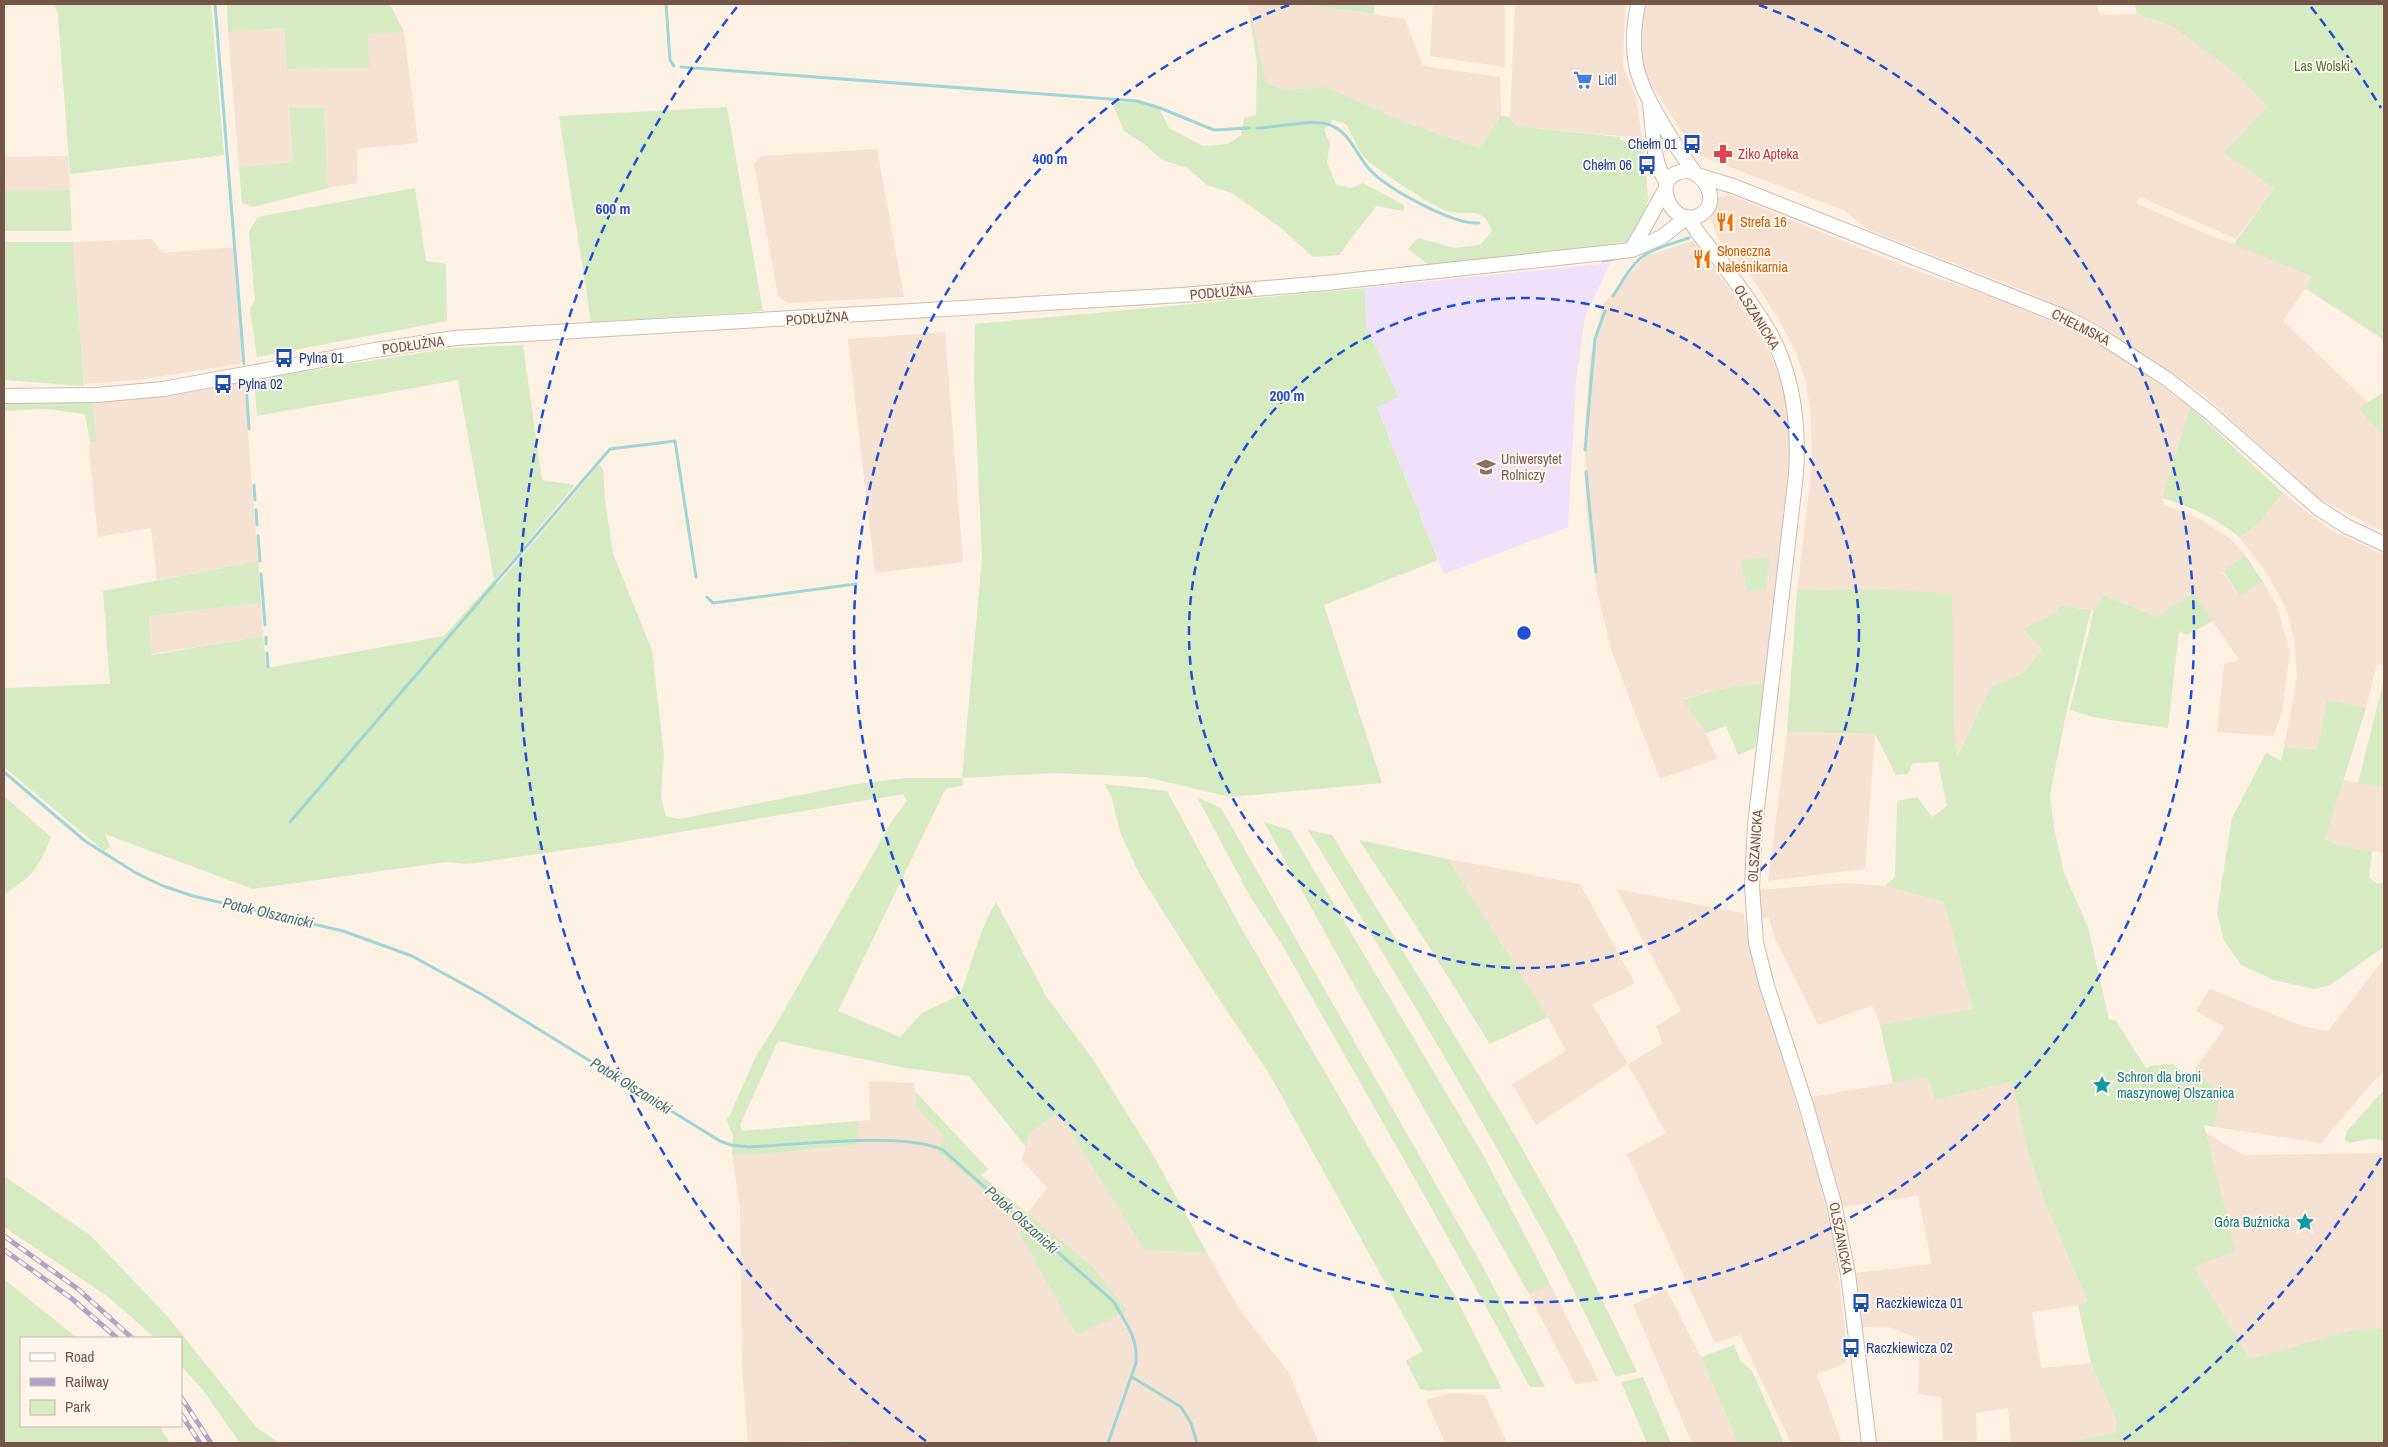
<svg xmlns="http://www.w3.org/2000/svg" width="2388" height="1447" font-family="'Archivo Narrow',sans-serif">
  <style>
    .residential { fill: #f5e2d2 }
    .education { fill: #eee1f9 }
    .green { fill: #d6ebc2 }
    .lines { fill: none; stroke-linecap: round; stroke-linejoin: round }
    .stream { stroke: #9ed5d9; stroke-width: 3 }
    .minor-casing { stroke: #d1baad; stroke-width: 16 }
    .minor { stroke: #fff; stroke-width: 14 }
    .rail-casing { stroke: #b3a2c7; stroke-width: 5 }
    .rail { stroke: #fff5eb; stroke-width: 3; stroke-dasharray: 9; stroke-linecap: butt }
    .ring { fill: none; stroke: #1d4ed8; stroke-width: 2.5; stroke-dasharray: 9 6 }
    .labels { text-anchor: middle; stroke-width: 4; stroke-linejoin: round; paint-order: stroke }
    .park-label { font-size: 14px; fill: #53763d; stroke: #fff5eb }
    .shop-label { font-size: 14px; fill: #366cbe; stroke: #fff5eb; text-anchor: start }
    .transit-label { font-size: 14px; fill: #164399; stroke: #fff5eb; text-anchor: start }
    .health-label { font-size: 14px; fill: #be3a42; stroke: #fff5eb; text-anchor: start }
    .food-label { font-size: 14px; fill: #c56008; stroke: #fff5eb; text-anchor: start }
    .street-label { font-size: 14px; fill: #765549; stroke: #fff5eb }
    .education-label { font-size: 14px; fill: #785e54; stroke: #fff5eb; text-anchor: start }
    .culture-label { font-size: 14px; fill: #0d838f; stroke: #fff5eb; text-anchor: start }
    .water-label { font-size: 15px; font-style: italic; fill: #3c777c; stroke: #fff5eb }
    .centre { fill: #1d4ed8; stroke: #fff5eb; stroke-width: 2.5 }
    .ring-label { font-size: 15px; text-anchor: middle; font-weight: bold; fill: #1d4ed8; stroke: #fff5eb; stroke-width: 4; stroke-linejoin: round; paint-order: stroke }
  </style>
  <rect width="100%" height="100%" fill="#fdf1e4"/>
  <path class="residential" d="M1248,4h54l103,15 18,47 77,11 1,39 -22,32 -80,-28 -72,-33 -42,3 -20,-7z
    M1433,4h72v63l-75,-11z
    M1515,4h110l-2,63 13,30 6,41 -125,-12 -7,-6z
    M1646,4h451l3,11 37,-1 37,13 12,8 51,39 30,33 7,81 -38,51 -96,-42 -4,6 75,33 45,16 57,25 -30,44 86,82 -11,6 26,27v92l-2,3 -64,-33 -114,-103 -100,-68 -74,-34 -163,-64 -22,-18 -149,-57 -52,-81 -6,-28z
    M284,28l3,41 82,-2 -1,-33 36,-2 14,111 -61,6v34l-29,5 -4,-80 -35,-1 4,55 -54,5 -11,-135z
    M877,149l27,148 -117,6 -9,-7 -24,-132 7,-8z
    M68,156l2,34 -66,1v-34z
    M1730,195l185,75 89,31 100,43 86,63 -28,91 2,7 34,13 33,21 14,16 -23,17 18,24 23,-14 14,24 13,46 -8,60 -8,24 -57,-4 7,-68 15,-4 -46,-68 -36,25 -54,-22 -9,15 -34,-4 -4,7 -33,16 19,19 -19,25 -33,14 -34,71 -2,-32 -67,-137 -90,1 15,-123 -1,-54 -6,-34 -9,-26 -18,-35 -30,-46 -30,-34 -8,-19 3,-13 6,-9z
    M152,239l10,14 74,-6 9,111 -5,6 -103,16 -53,4 -11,-142z
    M1693,241l41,54 31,48 16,37 11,49 1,21 -28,233 -47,6 -35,10 23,34 11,26 -57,20 -49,-130 -14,-57 -11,-84 -1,-84 5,-65 13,-55 43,-48z
    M945,332l18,230 -88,11 -27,-234z
    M244,382l14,179 -101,19 -6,-52 -53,9 -9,-87 1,-8 7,-1 -5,-39 78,-7z
    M2283,493l48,37 53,25v110l-7,-1 -11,44 -39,-7 -10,50 -33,-4 13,-70 -3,-36 -7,-30 -19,-36 -28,-37 21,-17z
    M261,603l2,33 -111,18 -3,-38z
    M1787,732l88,2 -10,135 -97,12z
    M2343,780l41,7v66l-46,-8 -13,-6z
    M1448,859l132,25 55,99 -43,21 36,60 35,-21 -7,-17 25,-15 -65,-122 127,24 44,160 28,90 20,82 10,85 1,33 -29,11 25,69h-51l-51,-108 -25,8 -88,-189 39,-21 -38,-69 -92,61 -24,-41 54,-33 -18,-34z
    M1845,883l40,3 59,16 29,107 -93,16 -7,-20 -55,20 -44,-88 -5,-20 -9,1 -1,-28z
    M2384,959v113l-10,9 -53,62 -106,-16 4,-31 -23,-29 29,-40 -29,-16 14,-22 92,37 26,5z
    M1928,1077l8,23 76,-18 16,70 17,51 43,101 -56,8 9,56 50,-5 26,59 -2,11 -53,10h-51l-3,-35 -32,5 1,29 -34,-2 -2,-43 -23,-3 2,-55 -32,-12h-28l-5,-54 77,-9 -14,-68 -76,11 -31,-110z
    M869,1081l45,2 2,24 30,31 -8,13 84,73 69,41 -64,-52 20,-25 -25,-28 8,-28 29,-19 85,137 63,3 33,57 48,61 31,72h-463v-3l-108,3 -6,-77 -2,-157 -8,-55 21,1 104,-10 1,-24 12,-1z
    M2206,1133l37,22 141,-2v175l-32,2 -102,29 -57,-93 43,-15z
    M1550,1284l49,97 -24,3 -46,-90z
    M1666,1289l35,68 37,86h-46l-59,-138z
    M1451,1393l34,2 22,48h-62l-19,-43z"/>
  <path class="education" d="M1610,263l-25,54 -9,64 -8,146 -124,47 -67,-168 22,-9 -33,-71 -1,-38z"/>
  <path class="green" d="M54,4h157l13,151 -154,19 -12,-160z
    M231,4h159l14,28 -36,2 1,34 -82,1 -3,-41 -56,4 -1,-27z
    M1248,4l18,79 19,7 42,-3 72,33 80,28 22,-32 9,1v3l7,6 103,11v3l24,3 4,56 -3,17 -13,25 -74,11 -129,13 -21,-16 10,-11 36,10 26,-3 12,-14c-9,-28 -28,-13 -48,-21 -11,-4 -73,-44 -80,-53 -7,-9 -12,-23 -18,-33l-13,-4 -9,10 6,13 -3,19 9,22 14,4 13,-5 41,22v6l-28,-5c-11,17 -26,31 -36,49l-27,2 -32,-29 -49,-35 -25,-8 -20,-17 -25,-8 -19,-17 -19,-12 -12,-28 25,-1 23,8 9,18 34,18 25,-2 13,-9 3,-17 12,-3 1,-50z
    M1302,4h73l-1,10z
    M2135,4h249v339l-3,-5 -76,-50 7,-11 -78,-33 40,-56 -50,-35 43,-46 -30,-33 -63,-47 -37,-13z
    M289,107l35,1 4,80 -75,19 -11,-4 -3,-36 54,-5z
    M727,107l36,204 -172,11 -32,-206z
    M415,188l11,73 20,3 1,57 -190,36 -7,-48 5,-9 -6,-69 9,-14z
    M70,190l2,41h-68v-40z
    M4,242h69l11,144 -80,-6z
    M1365,288l1,38 33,71 -22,10 61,153 -114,45 58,178 -152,14 -85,-20 -91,-4 -92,5 1,8 -17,2 -108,223 62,26 22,-24 38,-18c12,-31 19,-65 36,-93l50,94 46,62 64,102 51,93 -63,-3 -85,-137 -29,19 -4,15 -57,-71 -64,-8 -127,-27 -38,84 2,6 116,-10 -1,24 -104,10 -21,-1 1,-19 -7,-16 4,-4 26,-59 18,-28 118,-207 15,-20 -4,-7 -281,48 -155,22 -21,-2 -193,27 -148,-55 5,13 -6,4 -100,-84v-79l106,-4 -7,-93 155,-30 3,42 -112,13 3,39 111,-19 3,32 178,-32 50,-56 -36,-200 -201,36 -3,-37 199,-31 70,-3 19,135 33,5 -81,96 4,3 101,-119 4,4 2,30 8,55 39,96 12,105 -3,43 5,18 13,3 177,-35 51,-6h55l20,-220 -8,-179 1,-55z
    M2384,392v44l-26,-27z
    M4,401l88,1 5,39 -7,1 -5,-28 -39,-5 -42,2z
    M2190,407l93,86 -22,28 -21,17c-22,-19 -50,-32 -78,-40z
    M2245,555l18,27 -23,14 -17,-25z
    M1769,557l-3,33 -19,1 -6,-31z
    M1887,589l65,5 2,132 3,31 33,-70 33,-14 19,-24 -19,-20 33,-16 4,-7 31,4 -24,99 -17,86 4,33 10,45 24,54 21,92 7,2 30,47 8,-3 19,-1 20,18 3,-15 23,29 -4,31 -11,-2 32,126 -42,16 56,92 102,-29 32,-2v115h-322l53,-10 2,-11 -26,-59 -13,-58 10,-2 -43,-100 -17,-51 -16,-70 -77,18 -7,-23 -35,6 -13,-58 93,-16 -29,-107 -59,-16 10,-9 2,-76 20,-4 15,20 15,-11 -9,-44 -25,1 -5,11 -12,1 -21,-41 -88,-2 10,-142z
    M2193,592l20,29 -27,14 -7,-4 -11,97 -71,-10 -27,-8 24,-100 9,-15 54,22z
    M2384,679v108l-26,-4z
    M1765,683l-10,65 -17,7 -12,-29 -20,7 -23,-33 35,-11z
    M2327,700l39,8 -41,131 13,6 34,6 -3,27 9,6 6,-2v65l-54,38 -16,4 -40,-9 -33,-15 -17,-25 -7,-26 15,-96 34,-65 15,8 3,-14 33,3z
    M1104,784l63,7 72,133 217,374 46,91h-55l-19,2 -8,-2 -14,-28 17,-10 -153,-276 -59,-88 -71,-112 -19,-40 -10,-40z
    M4,796l47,41c-14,34 -17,37 -47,58z
    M1197,797l24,11 262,459 62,120h-15l-89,-162 -160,-282 -30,-45z
    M1264,822l26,8 195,328 65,126 -21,10 -179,-316z
    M1308,830l24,5 174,285 67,119 64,133 -21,5c-21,-42 -40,-84 -62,-125 -77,-144 -161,-283 -246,-422z
    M1359,840l89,19 100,158 -58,27 -79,-126z
    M2384,1090v52c-11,-7 -23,-1 -34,1l-5,-3 2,-9z
    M915,1091l73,78 -7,6 110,90 36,46 -50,24 -58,-102 3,-9 -84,-73 7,-13 -29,-31z
    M4,1176l86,59 78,82 88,110 23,16h-39l-37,-53 -22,-24v-28h-26l-48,-42 -103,-69z
    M4,1279l73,59h-56v88h138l11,17h-166z
    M1734,1345l6,15 12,11 32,72h-46l-37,-86z
    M1643,1377l28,66h-24l-26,-61z
    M857,1440l-1,3h-60z"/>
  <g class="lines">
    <path class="stream" d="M215,4l29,360
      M666,4l4,56 4,6
      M681,67l456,34 23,7 54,22 35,-2
      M1257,128c20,0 54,-10 73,-3 20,7 26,30 40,45 18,19 83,55 109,53
      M1603,261l12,-2
      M1613,296c27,-44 27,-42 76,-58
      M246,383l3,46
      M1585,450l10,-111 10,-28
      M1586,472l10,100
      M254,485l1,15
      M256,510l1,15
      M258,536l2,25
      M261,574l4,51
      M707,597l6,6 143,-19
      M266,637v7
      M267,653l1,14
      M4,772l81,69 51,32 27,13 30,10 150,35 69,25 71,39 237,146 11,4 18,2c46,-2 156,-16 194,3l171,152c12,22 24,35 22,61l-28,80
      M290,822l320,-373 65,-8 21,136
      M1132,1377l49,30 10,16 6,20"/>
    <g class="minor-casing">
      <path id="minor" d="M1638,4c-4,20 -6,40 -2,61 6,31 40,82 59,108
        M1650,105c4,24 1,58 17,77
        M1689,171c17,5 30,29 14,42 -29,23 -60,-42 -14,-42z
        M1700,176l33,10 334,132 29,15 71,46 42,33 109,96 28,18 38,18
        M1689,218c9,19 24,32 36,49 16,23 34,45 47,70 22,42 27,91 24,137l-41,351 -3,62 4,56 11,43 39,119 28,98 14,71 21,169
        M1632,249l33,-59
        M4,396l93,-1 66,-6 212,-39 80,-12 727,-43 144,-12 306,-33 30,-13 25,-20"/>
    </g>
    <use href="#minor" class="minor"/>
    <g class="rail-casing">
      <path id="rail" d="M4,1236l74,53 54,49
        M4,1250l67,48 46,40
        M181,1397l30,46
        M181,1414l19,29"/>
    </g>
    <use href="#rail" class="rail"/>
  </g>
  <g class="ring">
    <circle cx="1524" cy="633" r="335"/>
    <path d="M1759 5A670 670 0 1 1 1289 5"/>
    <path d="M2381 1158A1005 1005 0 0 1 2122 1441M926 1441A1005 1005 0 0 1 737 7M2311 7A1005 1005 0 0 1 2381 108"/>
  </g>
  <defs>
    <g id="supermarket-bare" transform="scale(1.5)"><path d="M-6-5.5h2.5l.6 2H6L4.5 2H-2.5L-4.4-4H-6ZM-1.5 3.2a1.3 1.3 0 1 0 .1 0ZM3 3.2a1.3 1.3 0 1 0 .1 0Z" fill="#3f7fe0" stroke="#fff5eb" stroke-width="2.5" paint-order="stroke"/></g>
    <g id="bus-bare" transform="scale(1.5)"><path d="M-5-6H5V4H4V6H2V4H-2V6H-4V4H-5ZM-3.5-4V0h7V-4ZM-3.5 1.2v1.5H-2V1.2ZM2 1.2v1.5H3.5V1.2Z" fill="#1a4fb4" stroke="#fff5eb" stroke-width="2.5" paint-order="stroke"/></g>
    <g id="pharmacy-bare" transform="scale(1.5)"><path d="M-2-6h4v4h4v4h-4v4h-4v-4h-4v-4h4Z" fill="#e0444e" stroke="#fff5eb" stroke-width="2.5" paint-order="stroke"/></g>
    <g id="restaurant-bare" transform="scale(1.5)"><path d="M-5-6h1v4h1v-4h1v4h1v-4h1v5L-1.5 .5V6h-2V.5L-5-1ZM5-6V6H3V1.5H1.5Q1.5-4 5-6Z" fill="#e8710a" stroke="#fff5eb" stroke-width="2.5" paint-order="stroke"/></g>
    <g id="university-bare" transform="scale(1.5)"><path d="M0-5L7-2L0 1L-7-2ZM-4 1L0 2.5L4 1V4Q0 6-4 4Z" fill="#8d6e63" stroke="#fff5eb" stroke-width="2.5" paint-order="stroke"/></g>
    <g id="sight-bare" transform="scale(1.5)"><path d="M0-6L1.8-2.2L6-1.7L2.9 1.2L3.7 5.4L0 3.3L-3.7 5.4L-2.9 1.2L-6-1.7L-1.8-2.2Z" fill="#0f9aa8" stroke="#fff5eb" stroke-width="2.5" paint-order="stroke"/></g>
  </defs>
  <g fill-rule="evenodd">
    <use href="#supermarket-bare" x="1583" y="80"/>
    <use href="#bus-bare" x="1692" y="144"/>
    <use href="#pharmacy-bare" x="1723" y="154"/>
    <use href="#bus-bare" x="1647" y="165"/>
    <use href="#restaurant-bare" x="1725" y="222"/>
    <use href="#restaurant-bare" x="1702" y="259"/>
    <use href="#bus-bare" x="284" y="358"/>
    <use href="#bus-bare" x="223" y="384"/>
    <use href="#university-bare" x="1486" y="467"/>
    <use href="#sight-bare" x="2102" y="1085"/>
    <use href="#sight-bare" x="2305" y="1222"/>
    <use href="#bus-bare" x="1861" y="1303"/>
    <use href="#bus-bare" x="1851" y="1348"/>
  </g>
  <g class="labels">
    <g class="park-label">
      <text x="2322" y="71">Las Wolski</text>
    </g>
    <g class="shop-label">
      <text x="1598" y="85">Lidl</text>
    </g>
    <g class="transit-label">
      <text x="1677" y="149" text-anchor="end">Chełm 01</text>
      <text x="1632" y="170" text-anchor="end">Chełm 06</text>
      <text x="299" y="363">Pylna 01</text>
      <text x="238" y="389">Pylna 02</text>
      <text x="1876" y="1308">Raczkiewicza 01</text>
      <text x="1866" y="1353">Raczkiewicza 02</text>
    </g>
    <g class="health-label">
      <text x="1738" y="159">Ziko Apteka</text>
    </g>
    <g class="food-label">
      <text x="1740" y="227">Strefa 16</text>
      <text x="1717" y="256">Słoneczna<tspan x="1717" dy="16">Naleśnikarnia</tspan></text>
    </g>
    <g class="street-label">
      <text transform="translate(1221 292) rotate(-5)" y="5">PODŁUŻNA</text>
      <text transform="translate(1757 317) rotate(58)" y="5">OLSZANICKA</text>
      <text transform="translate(817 318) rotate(-4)" y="5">PODŁUŻNA</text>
      <text transform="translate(2081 327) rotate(27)" y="5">CHEŁMSKA</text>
      <text transform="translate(413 345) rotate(-8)" y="5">PODŁUŻNA</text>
      <text transform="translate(1755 846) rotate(-86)" y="5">OLSZANICKA</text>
      <text transform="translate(1841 1238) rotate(79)" y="5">OLSZANICKA</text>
    </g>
    <g class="education-label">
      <text x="1501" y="464">Uniwersytet<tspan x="1501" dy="16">Rolniczy</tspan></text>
    </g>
    <g class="culture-label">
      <text x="2117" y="1082">Schron dla broni<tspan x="2117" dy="16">maszynowej Olszanica</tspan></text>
      <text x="2290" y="1227" text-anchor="end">Góra Buźnicka</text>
    </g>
    <g class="water-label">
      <text transform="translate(268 913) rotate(13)" y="5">Potok Olszanicki</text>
      <text transform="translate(631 1086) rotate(32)" y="5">Potok Olszanicki</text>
      <text transform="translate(1022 1220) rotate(42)" y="5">Potok Olszanicki</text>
    </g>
  </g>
  <circle cx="1524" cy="633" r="8" class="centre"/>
  <g class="ring-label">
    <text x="1050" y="164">400 m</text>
    <text x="613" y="214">600 m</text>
    <text x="1287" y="401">200 m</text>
  </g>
  <rect width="2388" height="1447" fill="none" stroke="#765549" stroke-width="10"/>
  <rect x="20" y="1337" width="162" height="90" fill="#fff5eb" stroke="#c8b5aa"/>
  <rect x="30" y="1353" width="25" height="8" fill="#ffffff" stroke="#c8b5aa"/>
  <text x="65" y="1362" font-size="15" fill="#765549">Road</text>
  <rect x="30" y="1378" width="25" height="8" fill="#b3a2c7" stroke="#c8b5aa"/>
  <text x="65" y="1387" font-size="15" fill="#765549">Railway</text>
  <rect x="30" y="1400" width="25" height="15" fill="#d6ebc2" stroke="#c8b5aa"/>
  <text x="65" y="1412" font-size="15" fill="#765549">Park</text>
</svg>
